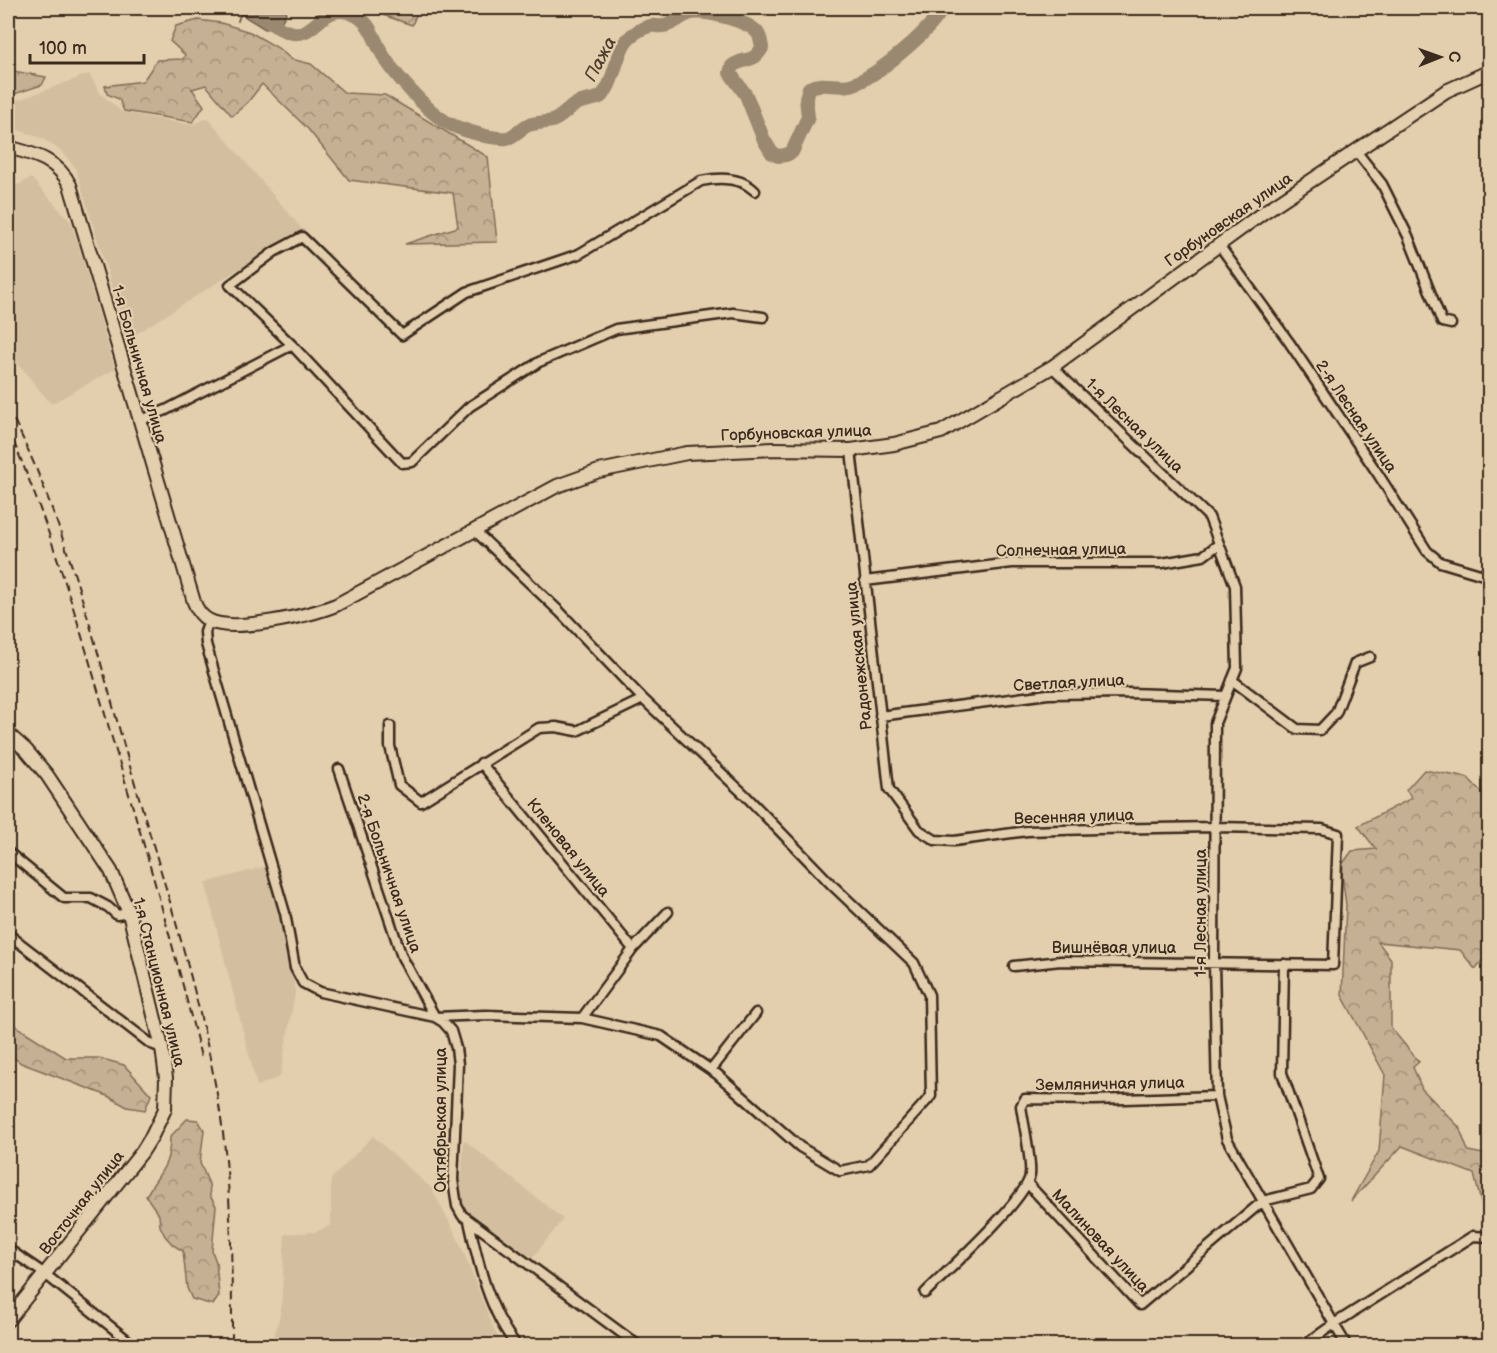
<svg xmlns="http://www.w3.org/2000/svg" width="1497" height="1353" font-family="'Balsamiq Sans',sans-serif">
  <style>
    .built { fill: #d3bfa0 }
    .forest { fill: url(#forest-crowns); stroke: #806d58; stroke-width: 1.5 }
    .water { fill: #9a886f; stroke: #74624f; stroke-width: 1.5 }
    .lines { fill: none; stroke-linecap: round; stroke-linejoin: round }
    .stream { stroke: #74624f; stroke-width: 2 }
    .river { stroke: #9a886f; stroke-width: 14 }
    .street-casing { stroke: #3b2a1e; stroke-width: 13 }
    .secondary-casing { stroke: #3b2a1e; stroke-width: 16 }
    .street { stroke: #e3cead; stroke-width: 8 }
    .secondary { stroke: #e3cead; stroke-width: 12 }
    .rail { stroke: #3b2a1e; stroke-width: 2; stroke-dasharray: 9 4.5; stroke-linecap: butt }
    .labels { text-anchor: middle; stroke-width: 4.5; stroke-linejoin: round; paint-order: stroke }
    .street-label { font-size: 16px; fill: #3b2a1e; stroke: #e3cead }
    .water-label { font-size: 18px; font-style: italic; fill: #4e3d2e; stroke: #e3cead }
  </style>
  <defs>
    <pattern id="forest-crowns" width="20" height="18" patternUnits="userSpaceOnUse" patternTransform="scale(1.5)"><rect width="20" height="18" fill="#c5b093"/><path d="M2 6a3 3 0 1 1 6 0M12 15a3 3 0 1 1 6 0" fill="none" stroke="#a18f77"/></pattern>
  </defs>
  <rect width="100%" height="100%" fill="#e3cead"/>
  <filter id="ink" filterUnits="userSpaceOnUse"><feTurbulence type="fractalNoise" baseFrequency=".0167" numOctaves="2"/><feDisplacementMap in="SourceGraphic" scale="12" xChannelSelector="R" yChannelSelector="G"/><feConvolveMatrix kernelMatrix="1 2 1 2 8 2 1 2 1" color-interpolation-filters="sRGB"/></filter>
  <g filter="url(#ink)">
    <path class="built" d="M89,74l12,20 21,18 70,13 16,-7 94,111 -174,110 -53,-172 -14,-16 -20,-13 -31,-11 -2,-23z
      M31,178l41,45 43,146 -64,35 -43,-53v-161z
      M270,865l15,48 10,80 -15,84 -23,9 -52,-203z
      M373,1136l59,53 28,54 35,89 9,13h-232l9,-34 4,-77 30,-2 16,-7v-46z
      M464,1140l99,79 -32,41 -60,-43 -6,-6 -4,-16v-14z"/>
    <path class="forest" d="M386,8h33l-7,17 -29,-10z
      M198,20l23,3 29,9 28,16 13,11 20,5 34,29 40,2 103,62 9,85 -92,2 53,-17 -5,-34 -104,-13 -41,-51 -46,-45 -14,18 -16,14 -26,-31 -14,4 12,17 -11,16 -69,-11 -5,-12 -12,-5 -2,-8 38,-5 14,-21 26,-1 2,-4 -15,-14 6,-15z
      M8,70l38,7 -4,8 -34,11z
      M1424,770l44,8 21,22v161h-7l-7,8 -15,-19 -82,-8 13,17v69l28,34 -6,5 9,22 37,38 9,24 21,4v73l-2,-1 -13,-53 -72,-28 -51,55 28,-50 6,-76 -43,-80 4,-90 -5,-39 11,-15 24,-2 -18,-23 54,-28 -6,-8z
      M8,1021l58,37h33l25,7 27,30 -6,15 -18,-3 -19,-11 -87,-33 -13,-10z
      M187,1119l11,1 6,10 -4,33 9,21 1,12 6,10 -4,45 4,11 3,34 -6,9 -21,-6 -5,-11 -4,-37 -10,-6 -8,-9 -5,-10 -1,-11 -13,-19c14,-25 24,-29 24,-59z"/>
    <path class="water" d="M231,8h56c-2,12 -9,21 -22,21z"/>
    <g class="lines">
      <path class="stream" d="M238,21l2,-6"/>
      <path class="river" d="M251,8c11,8 24,20 38,24 27,9 32,-32 64,-18 18,7 21,27 31,43 12,19 42,53 62,65 11,7 26,10 39,14 7,1 14,3 22,2 8,-2 12,-8 19,-12 8,-4 18,-3 26,-5 10,-3 17,-14 26,-18 7,-3 16,-3 22,-6 14,-10 15,-42 27,-57 5,-6 15,-12 23,-14 4,-1 9,1 13,0 10,-1 19,-11 29,-13 14,-3 54,8 64,18 5,5 5,11 6,17 -9,16 -18,9 -30,18l-2,7 16,22 18,45 8,13 6,3 8,-1 6,-3 16,-35 -2,-19 3,-10c14,-7 27,0 41,-3 22,-4 85,-58 92,-77"/>
      <g class="street-casing">
        <path id="street" d="M1356,151l26,33 26,52 34,86 9,2
          M1219,245l70,97 89,132 49,77 13,11 50,15
          M292,345l-62,-60 44,-33 28,-15 100,98 65,-43 112,-38 122,-73c19,-4 40,-4 54,10
          M1052,367l157,150 26,69 2,82 -22,55 -1,240 3,133 10,43 107,185 139,-88 17,1
          M139,421l27,-11 126,-65 110,118 10,-1 57,-55 70,-45 77,-33 117,-16 30,4
          M851,450l38,339 30,41 16,10 19,1 73,-10 69,-2 119,-2 107,2 16,5 -5,131 -272,-4 -47,5
          M865,581l147,-18h150l41,-7 16,-12
          M209,621l-4,11 1,12 79,269 10,55 8,15 17,9 115,25 8,5 8,9 5,17 2,16 -5,116 4,26 5,9 177,131
          M1232,680l65,49 23,1 16,-17 19,-50 15,-6
          M880,716l168,-22 80,-1 97,3
          M390,726v20l9,39 22,17 118,-74 17,-1 21,4 66,-32
          M481,763l152,186
          M339,769l63,188 33,60 50,-2 97,3 79,18 56,38 83,73 40,24 29,-6 62,-69 -2,-101 -15,-32 -83,-79 -86,-89 -102,-96 -83,-87 -85,-81
          M8,852l56,46h27l17,9 9,8 12,-2
          M8,934l143,110 11,4
          M582,1018l51,-69 35,-37
          M711,1070l45,-57
          M1028,1184l112,121 123,-104 48,-12 8,-10 -37,-106 2,-109
          M469,1221c9,42 20,91 48,125
          M8,1249l37,25 90,72
          M925,1293c21,-21 102,-94 105,-118 2,-14 -7,-54 -9,-69l4,-7 69,1 123,-4
          M1303,1346l31,-22 13,22"/>
      </g>
      <g class="secondary-casing">
        <path id="secondary" d="M8,147c25,7 49,12 62,38l124,417c3,8 7,14 14,18 24,14 103,-5 128,-15l221,-119 42,-15 88,-18 87,-4 77,1 43,-6 47,-12 111,-65 212,-155 182,-121 44,-20
          M8,734l18,16 21,25 64,96 18,42 33,135 4,30 -1,31 -13,27 -10,16 -134,168"/>
      </g>
      <use href="#street" class="street"/>
      <use href="#secondary" class="secondary"/>
      <path class="rail" d="M8,408c55,107 84,225 117,341 34,120 75,239 95,363 12,77 12,156 12,234
        M8,429c44,100 73,204 104,309 32,105 63,212 89,319"/>
    </g>
  </g>
  <g class="labels">
    <g class="street-label">
      <text transform="translate(1228 219) rotate(-35)" y="6">Горбуновская улица</text>
      <text transform="translate(140 364) rotate(74)" y="6">1-я Больничная улица</text>
      <text transform="translate(1357 416) rotate(56)" y="6">2-я Лесная улица</text>
      <text transform="translate(1135 425) rotate(44)" y="6">1-я Лесная улица</text>
      <text transform="translate(796 432) rotate(-2)" y="6">Горбуновская улица</text>
      <text transform="translate(1061 549) rotate(-1)" y="6">Солнечная улица</text>
      <text transform="translate(858 656) rotate(-96)" y="6">Радонежская улица</text>
      <text transform="translate(1069 682) rotate(-3)" y="6">Светлая улица</text>
      <text transform="translate(1074 816) rotate(-2)" y="6">Весенняя улица</text>
      <text transform="translate(569 847) rotate(51)" y="6">Кленовая улица</text>
      <text transform="translate(390 873) rotate(71)" y="6">2-я Больничная улица</text>
      <text transform="translate(1200 913) rotate(-90)" y="6">1-я Лесная улица</text>
      <text x="1114" y="953">Вишнёвая улица</text>
      <text transform="translate(160 982) rotate(76)" y="6">1-я Станционная улица</text>
      <text transform="translate(1110 1083) rotate(-1)" y="6">Земляничная улица</text>
      <text transform="translate(440 1120) rotate(-90)" y="6">Октябрьская улица</text>
      <text transform="translate(81 1202) rotate(-52)" y="6">Восточная улица</text>
      <text transform="translate(1101 1240) rotate(47)" y="6">Малиновая улица</text>
    </g>
    <g class="water-label">
      <text transform="translate(600 59) rotate(-62)" y="6">Пажа</text>
    </g>
  </g>
  <rect width="1497" height="1353" fill="none" stroke="#e3cead" stroke-width="30"/>
  <rect x="15" y="15" width="1467" height="1323" fill="none" stroke="#3b2a1e" stroke-width="2" filter="url(#ink)"/>
  <g transform="translate(1440 57) rotate(89)" stroke="#e3cead" stroke-width="4.5" paint-order="stroke">
  <path d="M0-4.5L10 22L0 15L-10 22Z" fill="#3b2a1e"/>
  <text y="-9" font-size="16" font-weight="bold" text-anchor="middle" fill="#3b2a1e">С</text>
  </g>
  <path d="M30 54v9h114v-9" fill="none" stroke="#3b2a1e" stroke-width="3"/>
  <text x="39" y="54" font-size="18" fill="#3b2a1e" stroke="#e3cead" stroke-width="4.5" paint-order="stroke">100 m</text>
</svg>
